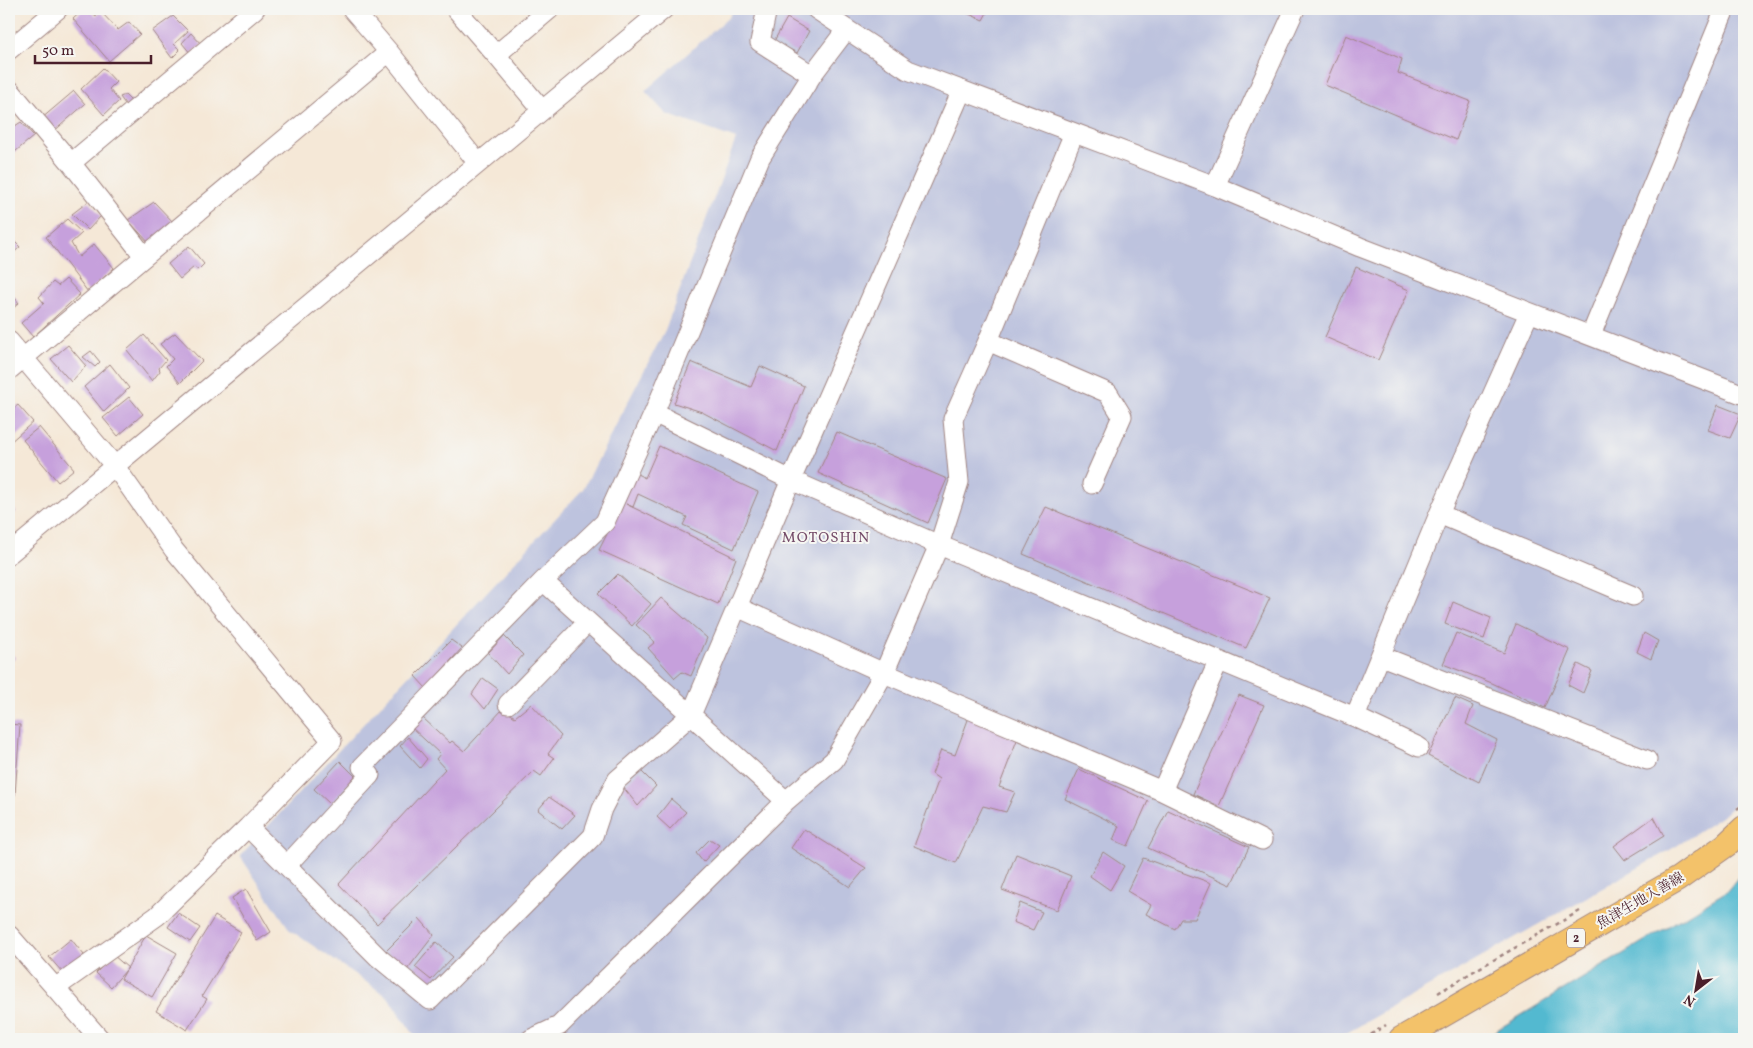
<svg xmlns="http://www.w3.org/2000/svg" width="1753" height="1048" font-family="Vollkorn,'Noto Serif JP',serif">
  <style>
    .industrial { fill: #bdc3de }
    .water { fill: #52b9d0; stroke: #4e6c7e }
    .building { fill: #c6a0dc }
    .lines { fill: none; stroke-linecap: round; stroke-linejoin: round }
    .minor-casing { stroke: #a08481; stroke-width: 21 }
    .major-casing { stroke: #a08481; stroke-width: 26 }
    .path { stroke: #a08481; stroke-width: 2.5; stroke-dasharray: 4 4; stroke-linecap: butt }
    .minor { stroke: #fff; stroke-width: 19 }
    .major { stroke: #f3c26a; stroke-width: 24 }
    .labels { text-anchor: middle; stroke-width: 4; stroke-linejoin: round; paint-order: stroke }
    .shield { fill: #f6f6f2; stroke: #7e6067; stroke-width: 1 }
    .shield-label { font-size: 12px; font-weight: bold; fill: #4a1f2b }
    .street-label { font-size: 14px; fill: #4a1f2b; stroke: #f6f6f2 }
    .neighbourhood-label { font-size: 15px; letter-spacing: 1px; fill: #754c69; stroke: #f6f6f2 }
  </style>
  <rect width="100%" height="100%" fill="#f6f6f2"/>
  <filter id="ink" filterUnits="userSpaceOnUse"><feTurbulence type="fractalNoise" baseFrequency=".02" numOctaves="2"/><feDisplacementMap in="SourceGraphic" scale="10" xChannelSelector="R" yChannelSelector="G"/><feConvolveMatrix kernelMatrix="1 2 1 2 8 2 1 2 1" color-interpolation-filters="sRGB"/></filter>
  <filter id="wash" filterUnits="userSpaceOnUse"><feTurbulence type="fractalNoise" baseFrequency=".0096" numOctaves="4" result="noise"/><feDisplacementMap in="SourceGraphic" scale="20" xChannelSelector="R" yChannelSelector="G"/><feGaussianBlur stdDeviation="1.12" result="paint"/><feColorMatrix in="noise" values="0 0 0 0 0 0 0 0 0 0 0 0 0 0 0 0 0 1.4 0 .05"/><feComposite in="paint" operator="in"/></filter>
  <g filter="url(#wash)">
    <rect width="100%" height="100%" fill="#f5e8d7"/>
    <path class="industrial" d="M733,9h1011v787l-23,21 -46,30 -339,192h-919l-29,-42 -98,-67 -50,-74 343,-367 82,-159 71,-191 -70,-25 -21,-23 84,-74z"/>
    <path class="water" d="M1744,870v169h-262l245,-148z"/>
    <g id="blocks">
      <path class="building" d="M84,9h4l8,7 5,-4 17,18 11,-8 11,12 -31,27 -36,-42z
        M957,9h32l-6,11z
        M173,16l15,15 -14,13 6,6 -8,8 -20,-27z
        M787,18l22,13 -12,22 -23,-12z
        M191,33l11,12 -11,9 -9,-11z
        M1346,35l56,24 -4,14 72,28 -14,39 -131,-55z
        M103,68l13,14 -7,7 10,12 -15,14 -23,-26z
        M74,91l11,13 -33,29 -11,-14z
        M125,95l8,8 -5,5 -8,-11z
        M21,122l13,14 -24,20 -1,-16 4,-3 -4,-7z
        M89,201l12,15 -13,14 -16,-16z
        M154,202l20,21 -24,21 -22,-24z
        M67,219l15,14 -11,10 8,14 15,-13 20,24 -26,24 -42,-55z
        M9,236l11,11 -11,10z
        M189,246l15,18 -6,6 -4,-3 -14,12 -12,-15z
        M1356,267l53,23 -31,70 -53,-23z
        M66,279l14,15 -47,43 -12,-14 23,-20 -5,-6 14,-15 5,4z
        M11,293l8,10 -8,7 -2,-2v-13z
        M175,333l27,28 -22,22 -14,-17 7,-7 -13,-15z
        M144,335l22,25 -7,8 1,3 -8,10 -25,-31z
        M68,345l18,21 -15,16 -20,-23z
        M91,351l9,11 -5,5 -12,-10z
        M691,362l60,25 9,-21 44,20 -27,65 -75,-39 -28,-9z
        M110,364l19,24 -25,24 -20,-25z
        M129,397l14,17 -25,22 -15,-18z
        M18,405l15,17 -24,21v-31z
        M1718,405l23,9 -11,24 -22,-8z
        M39,427l35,42 -16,13 -35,-42z
        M837,432l110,47 -19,44 -110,-50z
        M659,446l99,46 -24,57 -51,-24 4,-8 -49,-23 -5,13 -7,-3 110,54 -18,46 -119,-54 24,-48 10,-30 12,6z
        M9,503l7,9 -7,7z
        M1046,507l224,91 -24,50 -223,-94z
        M618,574l33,30 -19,22 -34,-32z
        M661,598l46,40 -16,38 -9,-4 -7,6 -27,-30 7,-6 -19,-17z
        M1453,602l38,16 -7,21 -39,-15z
        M1516,624l54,26 -25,58 -53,-25 -49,-19 13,-31 48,20z
        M1644,633l14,8 -7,18 -14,-7z
        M504,636l19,19 -16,19 -19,-21z
        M451,640l11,8 -36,40 -11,-12z
        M9,650l6,8 -6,5z
        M1578,664l14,7 -9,22 -15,-8z
        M483,678l15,11 -13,20 -13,-15z
        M1239,695l25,10 -45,101 -26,-12z
        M1455,698l18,8 -7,18 31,16 -18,42 -51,-26z
        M531,704l30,32 -13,18 6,4 -13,18 -7,-5 -157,153 -38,-40 106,-115 -9,-10 4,-5 -29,-27 12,-9 27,25 2,-2 12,10 39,-42 12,8z
        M969,717l48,23 -18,47 16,5 -9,20 -23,-6 -27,57 -42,-17 25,-67 -7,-5 9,-24 14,5z
        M9,724l11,1 -5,70h-6z
        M408,737l19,22 -7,9 -20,-22z
        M340,761l15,15 -25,28 -16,-15z
        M1079,769l69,32 -20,45 -15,-6 6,-14 -54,-27z
        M640,770l16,16 -18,20 -15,-19z
        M549,797l26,18 -13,14 -24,-19z
        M671,799l15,13 -16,17 -13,-12z
        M1168,810l81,37 -18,38 -83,-37z
        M1654,817l10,19 -39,24 -11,-14z
        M804,829l62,39 -16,19 -59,-39z
        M710,839l9,6 -16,17 -7,-9z
        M1103,852l21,14 -14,24 -20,-14z
        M1016,854l55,22 -14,34 -55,-20z
        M1143,858l68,25 -16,36h-14l-6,10 -29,-15 5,-9 -24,-14z
        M246,889l25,43 -14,9 -25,-43z
        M1020,903l22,9 -9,18 -20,-8z
        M178,913l22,15 -10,14 -22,-15z
        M215,916l26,16 -39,64 5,3 -20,31 -31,-19z
        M419,918l15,17 -28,36 -20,-20z
        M146,935l31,18 -25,44 -31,-18z
        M71,939l13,16 -21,18 -14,-16z
        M436,942l17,15 -22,23 -16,-13z
        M113,955l15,13 -17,19 -15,-14z"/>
    </g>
  </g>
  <g filter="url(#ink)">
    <use href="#blocks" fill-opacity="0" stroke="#a08481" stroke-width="1"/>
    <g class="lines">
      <g class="minor-casing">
        <path id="minor" d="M352,9l37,43 89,111
          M456,9l40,46 54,-46
          M767,9l-7,33 52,33
          M816,9l92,61 307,116 145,61 384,148
          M9,50l49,-41
          M496,55l46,55
          M9,89l62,74 73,93
          M962,90l-171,390 -54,127 147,66 278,118 56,-129
          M1074,133l-86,208 120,52 14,23 -30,68
          M71,163l184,-154
          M1215,186l80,-177
          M1591,335l134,-326
          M9,341l105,124 60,85 158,191 -84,86 -91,89 -102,72
          M9,370l380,-318
          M654,413l137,67 148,65 416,172 84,-203 90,-201
          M1439,514l194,82
          M9,554l655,-545
          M543,581l243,220
          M1381,656l266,104
          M508,704l80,-82
          M1355,717l64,30
          M1162,791l100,49
          M248,827l131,131 51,42 163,-164 9,-27 15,-29 74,-65 46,-108
          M287,865l83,-90 -8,-8 181,-186 62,-59 49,-109 106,-255 52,-83 34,-45
          M9,935l91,104
          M531,1039l28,-13 227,-225 48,-41 50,-87 55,-128 20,-63 -6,-63 35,-78"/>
      </g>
      <g class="major-casing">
        <path id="major" d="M1401,1039l277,-160 48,-34 18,-17"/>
      </g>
      <path class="path" d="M1737,809l7,-5
        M1438,993l36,-22 106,-60
        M1364,1039l22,-14"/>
      <use href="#minor" class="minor"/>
      <use href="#major" class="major"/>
    </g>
  </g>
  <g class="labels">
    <rect class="shield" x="1567" y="928.5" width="18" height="19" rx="4"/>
    <g class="shield-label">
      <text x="1576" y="942">2</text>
    </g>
    <g class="street-label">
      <text transform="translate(1640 900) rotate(-30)" y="5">魚津生地入善線</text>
    </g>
    <g class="neighbourhood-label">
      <text x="826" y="542">MOTOSHIN</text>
    </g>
  </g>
  <rect width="1753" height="1048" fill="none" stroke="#f6f6f2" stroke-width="30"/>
  <g transform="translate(1696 990) rotate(211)" stroke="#f6f6f2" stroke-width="4" paint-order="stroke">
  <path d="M0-4L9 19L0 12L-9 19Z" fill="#4a1f2b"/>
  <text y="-8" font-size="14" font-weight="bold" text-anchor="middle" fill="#4a1f2b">N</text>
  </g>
  <path d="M35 55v8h116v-8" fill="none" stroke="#4a1f2b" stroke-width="2.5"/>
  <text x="42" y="55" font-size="15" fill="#4a1f2b" stroke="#f6f6f2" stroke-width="4" paint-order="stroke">50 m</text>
</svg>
